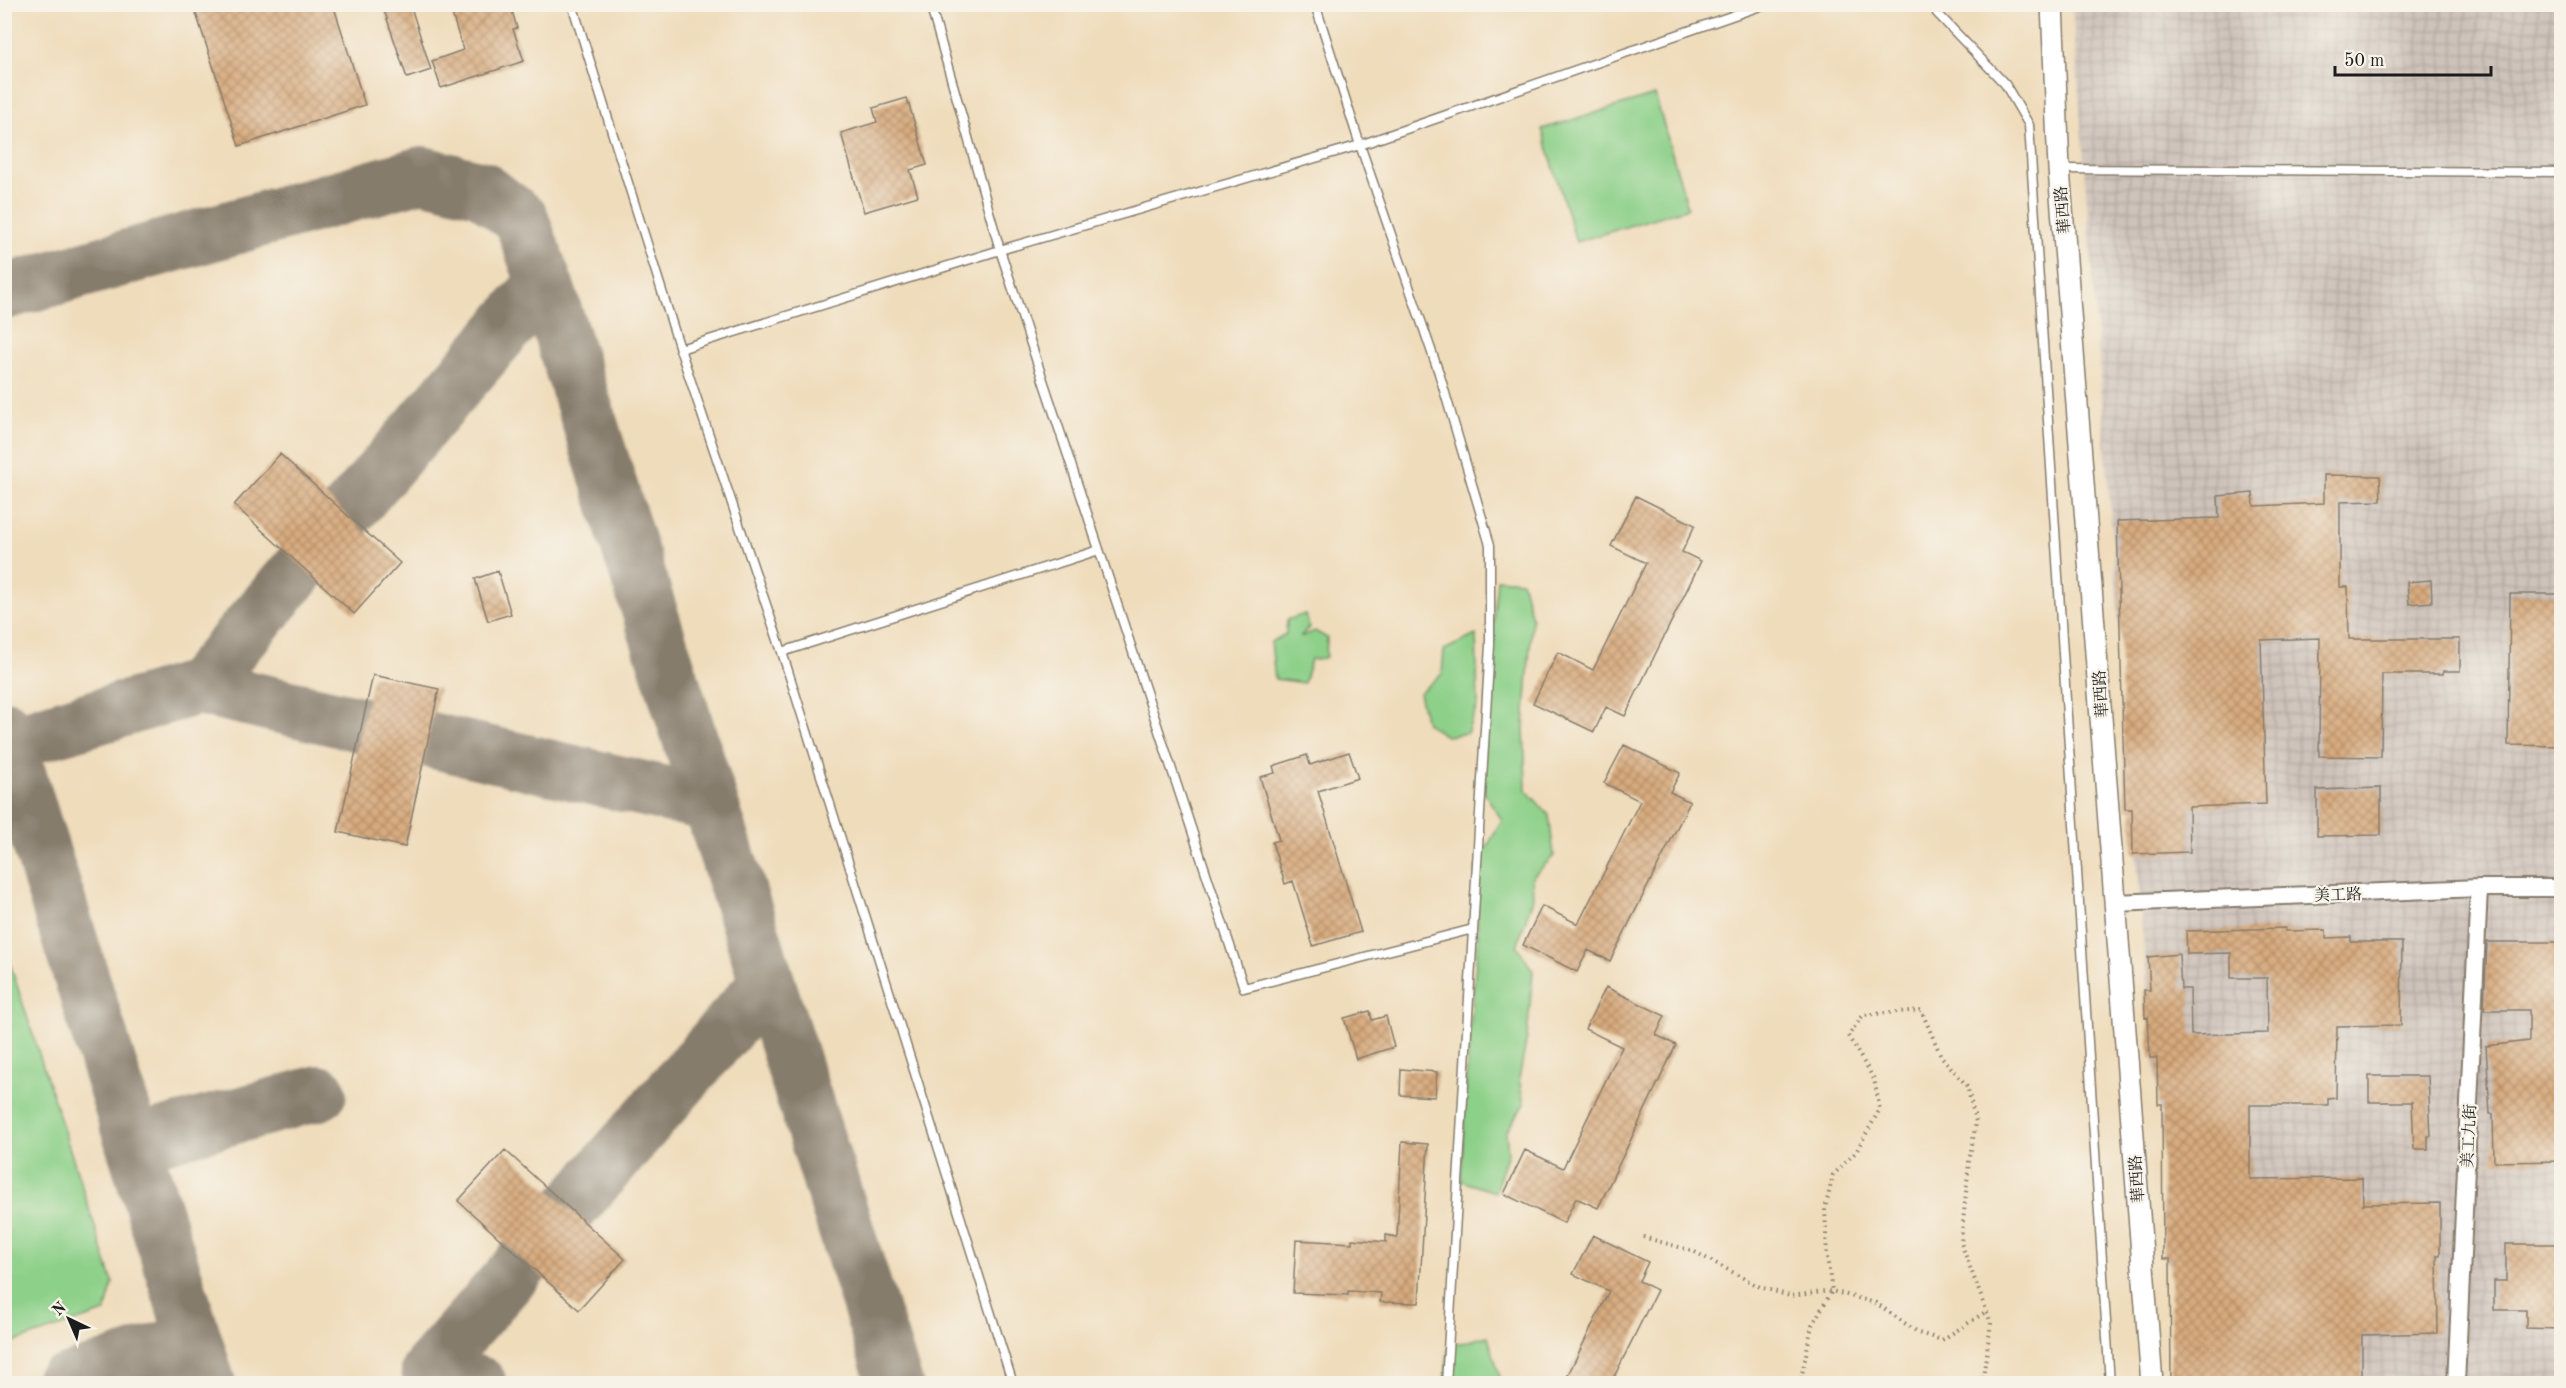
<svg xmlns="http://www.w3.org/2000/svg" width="2566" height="1388" font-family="'Old Standard TT','Noto Serif TC',serif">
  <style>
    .industrial { fill: url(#industrial-grid) }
    .grass { fill: #8dd089; stroke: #547652; stroke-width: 1.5 }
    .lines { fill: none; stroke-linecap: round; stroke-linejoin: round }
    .taxiway { stroke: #867c6c; stroke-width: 56 }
    .building { fill: url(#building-cross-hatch) }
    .service-casing { stroke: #867c6c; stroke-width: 11 }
    .minor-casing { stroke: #867c6c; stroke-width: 20 }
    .tertiary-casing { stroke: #867c6c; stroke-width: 24 }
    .path { stroke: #867c6c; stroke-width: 4; stroke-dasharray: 1.5 4.5; stroke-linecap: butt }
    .service { stroke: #fff; stroke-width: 8 }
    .minor { stroke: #fff; stroke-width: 16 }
    .tertiary { stroke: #fff; stroke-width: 21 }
    .labels { text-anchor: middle; stroke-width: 4.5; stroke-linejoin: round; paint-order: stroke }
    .street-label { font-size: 16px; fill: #1c1c1c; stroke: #f7f3e8 }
  </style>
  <defs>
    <pattern id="industrial-grid" width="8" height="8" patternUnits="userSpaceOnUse" patternTransform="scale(1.5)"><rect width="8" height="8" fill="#cec2b9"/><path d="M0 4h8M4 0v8" fill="none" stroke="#b0a69e"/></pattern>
    <pattern id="building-cross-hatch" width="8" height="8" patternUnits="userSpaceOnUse" patternTransform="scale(1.5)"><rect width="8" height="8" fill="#d8ab7e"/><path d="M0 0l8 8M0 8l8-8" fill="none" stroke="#ae8a66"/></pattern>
  </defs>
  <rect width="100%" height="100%" fill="#f7f3e8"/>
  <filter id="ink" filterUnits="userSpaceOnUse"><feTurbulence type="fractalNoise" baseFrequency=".0167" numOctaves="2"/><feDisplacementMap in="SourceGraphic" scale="12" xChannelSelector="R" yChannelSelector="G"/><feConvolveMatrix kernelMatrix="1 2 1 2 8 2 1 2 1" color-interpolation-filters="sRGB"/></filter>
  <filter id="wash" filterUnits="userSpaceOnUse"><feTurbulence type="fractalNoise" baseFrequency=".008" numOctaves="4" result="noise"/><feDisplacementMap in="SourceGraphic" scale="24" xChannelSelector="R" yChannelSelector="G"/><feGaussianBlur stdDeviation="1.35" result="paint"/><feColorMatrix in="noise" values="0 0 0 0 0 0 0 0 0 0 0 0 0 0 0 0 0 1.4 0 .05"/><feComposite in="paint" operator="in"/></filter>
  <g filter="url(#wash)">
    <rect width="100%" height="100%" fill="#efdcbb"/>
    <path class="industrial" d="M2072,5h489v1378h-383l-8,-117 -7,-7 -1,-129 -13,-113z"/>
    <path class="grass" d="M1655,95l33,113 -112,34 -34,-113z
      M1497,579l25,2 10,37 -8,108 2,64 23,25 5,41 -22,21 1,21 -16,48 16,25 -6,66 -8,42 5,25 -18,28 2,21 -13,39 -34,-11 6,-116 11,-127 -2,-71 26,-47 -19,-29 1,-53z
      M1305,614l4,13 -9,10 15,-6 12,7 -1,19 -9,3 -6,-1 -7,24 -29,-4 -4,-37 15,-8 1,-14z
      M1476,635l2,69 -11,29 -21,3 -20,-13 -7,-30 23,-19 2,-24z
      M4,945l109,338 -8,29 -100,33z
      M1488,1336l12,41 -2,6 -54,1 5,-38z"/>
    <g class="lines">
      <path class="taxiway" d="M544,283l-346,404 512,117
        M4,292l418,-118 60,15 39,30 29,79 345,1086
        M4,728l204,656
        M9,743l189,-56
        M133,1144l186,-51
        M62,1384l132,-45
        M479,1384l-50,-14 338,-387"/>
    </g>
    <g id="blocks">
      <path class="building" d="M193,4h140l32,101 -126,41z
        M382,4h28l21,66 -24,8z
        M449,4h61l7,24 -4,1 11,32 -83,27 -9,-27 31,-11z
        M907,98l20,67 -17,5 8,26 -54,16 -23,-79 36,-11 -4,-14z
        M280,454l120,109 -46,51 -120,-109z
        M2324,475l56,1 1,25 -41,1v85h8l1,52h111v32h-17v3h-61l-1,83 -62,-1 1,-118 -59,2 5,164 -77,3 1,45 -57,2 -1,-45h-7l-8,-288 102,-3 -1,-22 35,-3 1,13 70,-3z
        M1636,496l59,29 -13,27 19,9 -76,155 -19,-9 -12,25 -61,-29 25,-51 35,18 53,-107 -35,-17z
        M498,571l13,43 -23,7 -13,-42z
        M2431,580l1,22 -23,2 -2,-22z
        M2510,594h52v152l-54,-1z
        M373,675l66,14 -34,158 -67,-15z
        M1624,745l56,28 -10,19 20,10 -80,159 -22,-11 -11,22 -54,-27 19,-39 36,18 62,-123 -36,-18z
        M1349,752l9,26 -40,13 43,141 -48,14 -20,-65 -8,3 -13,-42 7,-2 -19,-63 15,-4 -2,-7 34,-11 3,10z
        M2381,788v47l-64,1v-46z
        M2285,928v3l41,-1v8l25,-1v5h51l-1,83 -64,1 -1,72 -8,1v6h-78v74l112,-1 1,26 77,-1v52h-3l1,78 -76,2v48h-191l-1,-124h-7l-1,-155h-4l-1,-46h-7l-2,-41 -3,1 -1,-28h6l-2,-33 31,-3 2,35h9l1,46 77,-2 -1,-55h-36v-25l-44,1 -1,-23z
        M2487,942h75v219l-68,1 -1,-48h-3l-4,-68 43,-5v-31h-45z
        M1606,987l59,29 -9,19 20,10 -78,163 -22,-10 -12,25 -60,-29 21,-44 38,18 59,-121 -37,-18z
        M1370,1011l2,9 14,-4 8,31 -38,12 -12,-41z
        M1401,1069l36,3 -2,25 -35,-2z
        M2369,1076h59l3,60h-3v13h-14l-2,-47h-43z
        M1402,1142l26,2 -9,159 -39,-1 1,-9 -33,-2v4l-55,-2 3,-53 56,3v-4l34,3v-7l11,2z
        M505,1150l120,109 -46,51 -121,-109z
        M1593,1235l55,27 -9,19 18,9 -46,93h-47l45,-92 -36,-17z
        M2506,1244h56v85l-36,-1v-18h-32v-29h12z"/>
    </g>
  </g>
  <g filter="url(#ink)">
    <use href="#blocks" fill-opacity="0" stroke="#867c6c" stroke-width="1.5"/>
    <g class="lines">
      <g class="service-casing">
        <path id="service" d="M572,4l108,345 102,303 231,732
          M930,4l70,246 244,738 229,-59
          M1315,4l45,141 79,228 51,172v100l-44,739
          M1935,4l2,9 68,71 24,41 81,1259
          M2059,169l503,3
          M680,349l320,-99 360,-105 406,-141
          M782,652l317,-102"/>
      </g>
      <g class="minor-casing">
        <path id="minor" d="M2115,903l364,-15h83
          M2456,1384l23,-496"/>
      </g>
      <g class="tertiary-casing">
        <path id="tertiary" d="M2052,4l7,165 93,1215"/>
      </g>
      <path class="path" d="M1643,1237l50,14 67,36 30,9 42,-5 -5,-34 -2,-48 8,-34 23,-23 24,-43 -6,-30 -26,-43 15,-21 58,-5 20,46 26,30 9,36 -7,40 -8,81 30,80 -9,61
        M1800,1384l12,-59 20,-34 44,12 43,30 23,7 45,-29"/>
      <use href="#service" class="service"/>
      <use href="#minor" class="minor"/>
      <use href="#tertiary" class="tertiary"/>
    </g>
  </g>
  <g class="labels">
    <g class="street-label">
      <text transform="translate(2062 210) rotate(-95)" y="6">華西路</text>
      <text transform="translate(2100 694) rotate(-94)" y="6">華西路</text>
      <text transform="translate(2338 894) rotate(-2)" y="6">美工路</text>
      <text transform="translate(2468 1136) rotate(-87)" y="6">美工九街</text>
      <text transform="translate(2136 1179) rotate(-94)" y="6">華西路</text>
    </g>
  </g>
  <rect width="2566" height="1388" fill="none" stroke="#f7f3e8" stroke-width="24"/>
  <g transform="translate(69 1319) rotate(316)" stroke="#f7f3e8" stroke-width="4.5" paint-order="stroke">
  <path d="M0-4.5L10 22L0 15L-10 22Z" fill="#1c1c1c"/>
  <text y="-9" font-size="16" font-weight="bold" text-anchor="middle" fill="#1c1c1c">N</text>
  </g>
  <path d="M2335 66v9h156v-9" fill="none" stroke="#1c1c1c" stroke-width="3"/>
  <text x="2344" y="66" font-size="18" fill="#1c1c1c" stroke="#f7f3e8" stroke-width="4.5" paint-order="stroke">50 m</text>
</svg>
